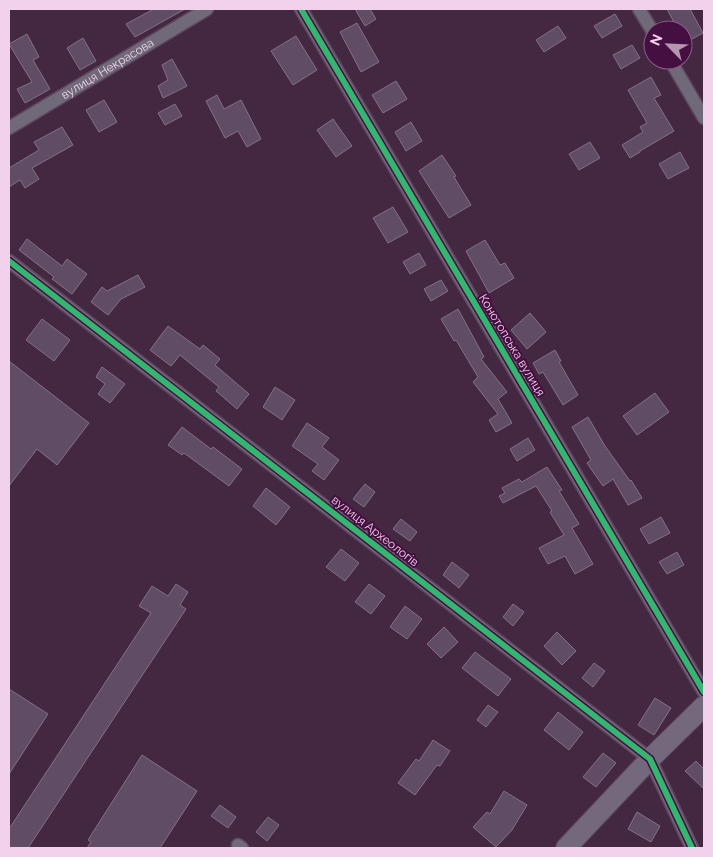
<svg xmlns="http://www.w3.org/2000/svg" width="713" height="857" font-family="Raleway,sans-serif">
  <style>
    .building { fill: #614c65; stroke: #847088 }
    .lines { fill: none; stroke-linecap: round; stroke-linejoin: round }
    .minor-casing { stroke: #5d465c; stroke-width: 15 }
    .primary-casing { stroke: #5d465c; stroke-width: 22 }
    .minor { stroke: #6f6979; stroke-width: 12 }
    .primary { stroke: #73687c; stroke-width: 20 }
    .cycleway-casing { stroke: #460f41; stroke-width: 9 }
    .cycleway { stroke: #33b770; stroke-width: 6 }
    .labels { text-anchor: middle; stroke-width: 4; stroke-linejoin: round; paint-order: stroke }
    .street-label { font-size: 12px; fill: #f2d1ec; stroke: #460f41 }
  </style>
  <rect width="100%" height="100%" fill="#442842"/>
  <path class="building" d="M154,9h31l-50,28 -9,-13z
    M355,9h15l6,10 -11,7z
    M667,9h23l13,24 -20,11v-14h-5z
    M615,14l7,12 -20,12 -8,-12z
    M357,23l22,39 -18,10 -21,-40z
    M558,26l8,12 -22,14 -8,-12z
    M27,34l12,23 -6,3 17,29 -25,14 -8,-14 15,-7 -23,-38z
    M296,36l21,34 -24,15 -22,-34z
    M83,38l13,23 -16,9 -13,-22z
    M632,45l8,13 -19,11 -8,-14z
    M172,59l15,27 -24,12 -5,-12 10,-6 -6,-15z
    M651,77l10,18 -7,3 20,33 -34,20v1l-10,6 -8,-13 21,-13 -3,-5 7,-4 -19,-33z
    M396,81l11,18 -24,14 -11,-18z
    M217,95l7,14 17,-9 20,39 -14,8 -9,-16 -13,7 -19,-37z
    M104,100l13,22 -18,10 -13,-22z
    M175,104l7,12 -17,9 -7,-12z
    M333,119l19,27 -16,11 -19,-27z
    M411,122l11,19 -16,10 -11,-19z
    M62,127l11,18 -41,23 7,11 -14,9 -5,-8 -11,7v-19l30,-18 -5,-8z
    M590,142l10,16 -21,12 -10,-16z
    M680,152l9,16 -21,11 -9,-15z
    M442,155l14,21 -2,1 17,28 -22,13 -30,-47z
    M393,207l15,25 -20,11 -15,-25z
    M27,239l35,27 5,-7 20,15 -15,20 -20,-15 2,-2 -35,-27z
    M485,240l15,25 5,-2 9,15 -25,15 -23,-42z
    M419,253l7,12 -16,9 -7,-12z
    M138,275l7,12 -24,12 -13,16 -17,-13 11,-15 5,4z
    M441,280l7,11 -17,10 -7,-12z
    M458,309l26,48 -3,2 26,33 -9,7 14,24 -16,9 -7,-12 9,-6 -25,-32 5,-5 -22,-37 -2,1 -13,-22z
    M530,313l16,19 -19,17 -16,-19z
    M42,319l28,21 -16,21 -28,-21z
    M168,326l32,23 3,-4 17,14 -5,6 34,29 -12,15 -21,-18 3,-4 -39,-32 -9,11 -21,-16z
    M555,350l6,11 -2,1 19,33 -15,10 -20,-33 -4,2 -6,-11z
    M9,361l80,62 -32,42 -20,-16 -28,37z
    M102,367l23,17 -15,19 -12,-9 7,-10 -9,-7z
    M275,387l20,13 -13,20 -19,-13z
    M655,393l14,19 -32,23 -14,-19z
    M588,417l17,29 25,35 1,-1 11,18 -14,7 -15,-26 -10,7 -16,-23 4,-3 -19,-33z
    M307,423l22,15 -7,9 17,13 -15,20 -12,-9 6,-7 -26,-18z
    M182,427l29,22 2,-2 29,22 -13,17 -45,-33 -2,2 -14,-10z
    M528,438l7,12 -18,11 -7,-12z
    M547,467l15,23 -3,1 20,33 -7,4 21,36 -18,10 -10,-18 -17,8 -9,-16 25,-13 -14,-23 2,-1 -16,-25 -33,17 -4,-7 6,-3 -3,-5 17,-9 3,3z
    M365,484l10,8 -11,15 -11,-8z
    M266,488l24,19 -14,18 -23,-19z
    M661,517l9,16 -21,11 -9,-15z
    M401,519l16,13 -7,9 -17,-12z
    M341,549l18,14 -14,18 -19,-14z
    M677,552l7,13 -17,9 -8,-12z
    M452,562l17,13 -10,13 -16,-13z
    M176,584l12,8 -8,13 6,4 -158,239h-19v-19l142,-216 -12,-7 13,-20 16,10z
    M369,584l16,12 -14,18 -16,-12z
    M513,604l11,8 -11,14 -10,-9z
    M405,606l17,13 -15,20 -17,-12z
    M444,627l14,15 -17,16 -14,-14z
    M557,632l19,19 -14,14 -18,-19z
    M475,652l36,27 -13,17 -36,-28z
    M594,663l11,8 -12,16 -11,-9z
    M9,689l39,25 -39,60z
    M655,698l16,10 -17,27 -16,-10z
    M488,705l10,7 -12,15 -9,-7z
    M558,712l25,20 -14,18 -25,-20z
    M433,740l17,11 -10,15 -3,-1 -22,30 -17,-12 18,-24 3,2z
    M603,753l13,10 -20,24 -13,-10z
    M142,755l55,36 -37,57h-73l4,-6 -3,-2z
    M696,761l8,8v20l-19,-18z
    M504,791l23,14 -15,25 -16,17 -23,-20 14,-15 3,2z
    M220,805l16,12 -8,11 -17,-12z
    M637,812l23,14 -9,16 -23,-13z
    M268,817l11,8 -12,16 -11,-9z"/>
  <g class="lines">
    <g class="minor-casing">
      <g id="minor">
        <path d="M301,9l403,683"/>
        <path d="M639,9l14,23"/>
        <path d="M670,60l34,58"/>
        <path id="s1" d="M9,128l198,-119"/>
        <path d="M9,261l641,498 42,89"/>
        <path d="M238,845l4,3"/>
      </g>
    </g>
    <g class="primary-casing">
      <path id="primary" d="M566,848l84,-89 54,-53"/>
    </g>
    <use href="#minor" class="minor"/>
    <use href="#primary" class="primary"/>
    <g class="cycleway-casing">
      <path id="cycleway" d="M301,9l403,683
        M9,261l641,498 42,89"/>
    </g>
    <use href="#cycleway" class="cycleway"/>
  </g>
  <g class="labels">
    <g class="street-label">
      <text dy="4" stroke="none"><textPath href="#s1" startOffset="115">вулиця Некрасова</textPath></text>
      <text transform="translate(512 345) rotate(59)" y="4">Конотопська вулиця</text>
      <text transform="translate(375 531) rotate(38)" y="4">вулиця Археологів</text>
    </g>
  </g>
  <rect width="713" height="857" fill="none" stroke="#f2d1ec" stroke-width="20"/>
  <g transform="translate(668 45) rotate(294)"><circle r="24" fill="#460f41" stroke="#8b5d85"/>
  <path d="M0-4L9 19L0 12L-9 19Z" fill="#b596b0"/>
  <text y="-8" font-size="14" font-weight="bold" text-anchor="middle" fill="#f2d1ec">N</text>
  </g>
</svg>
